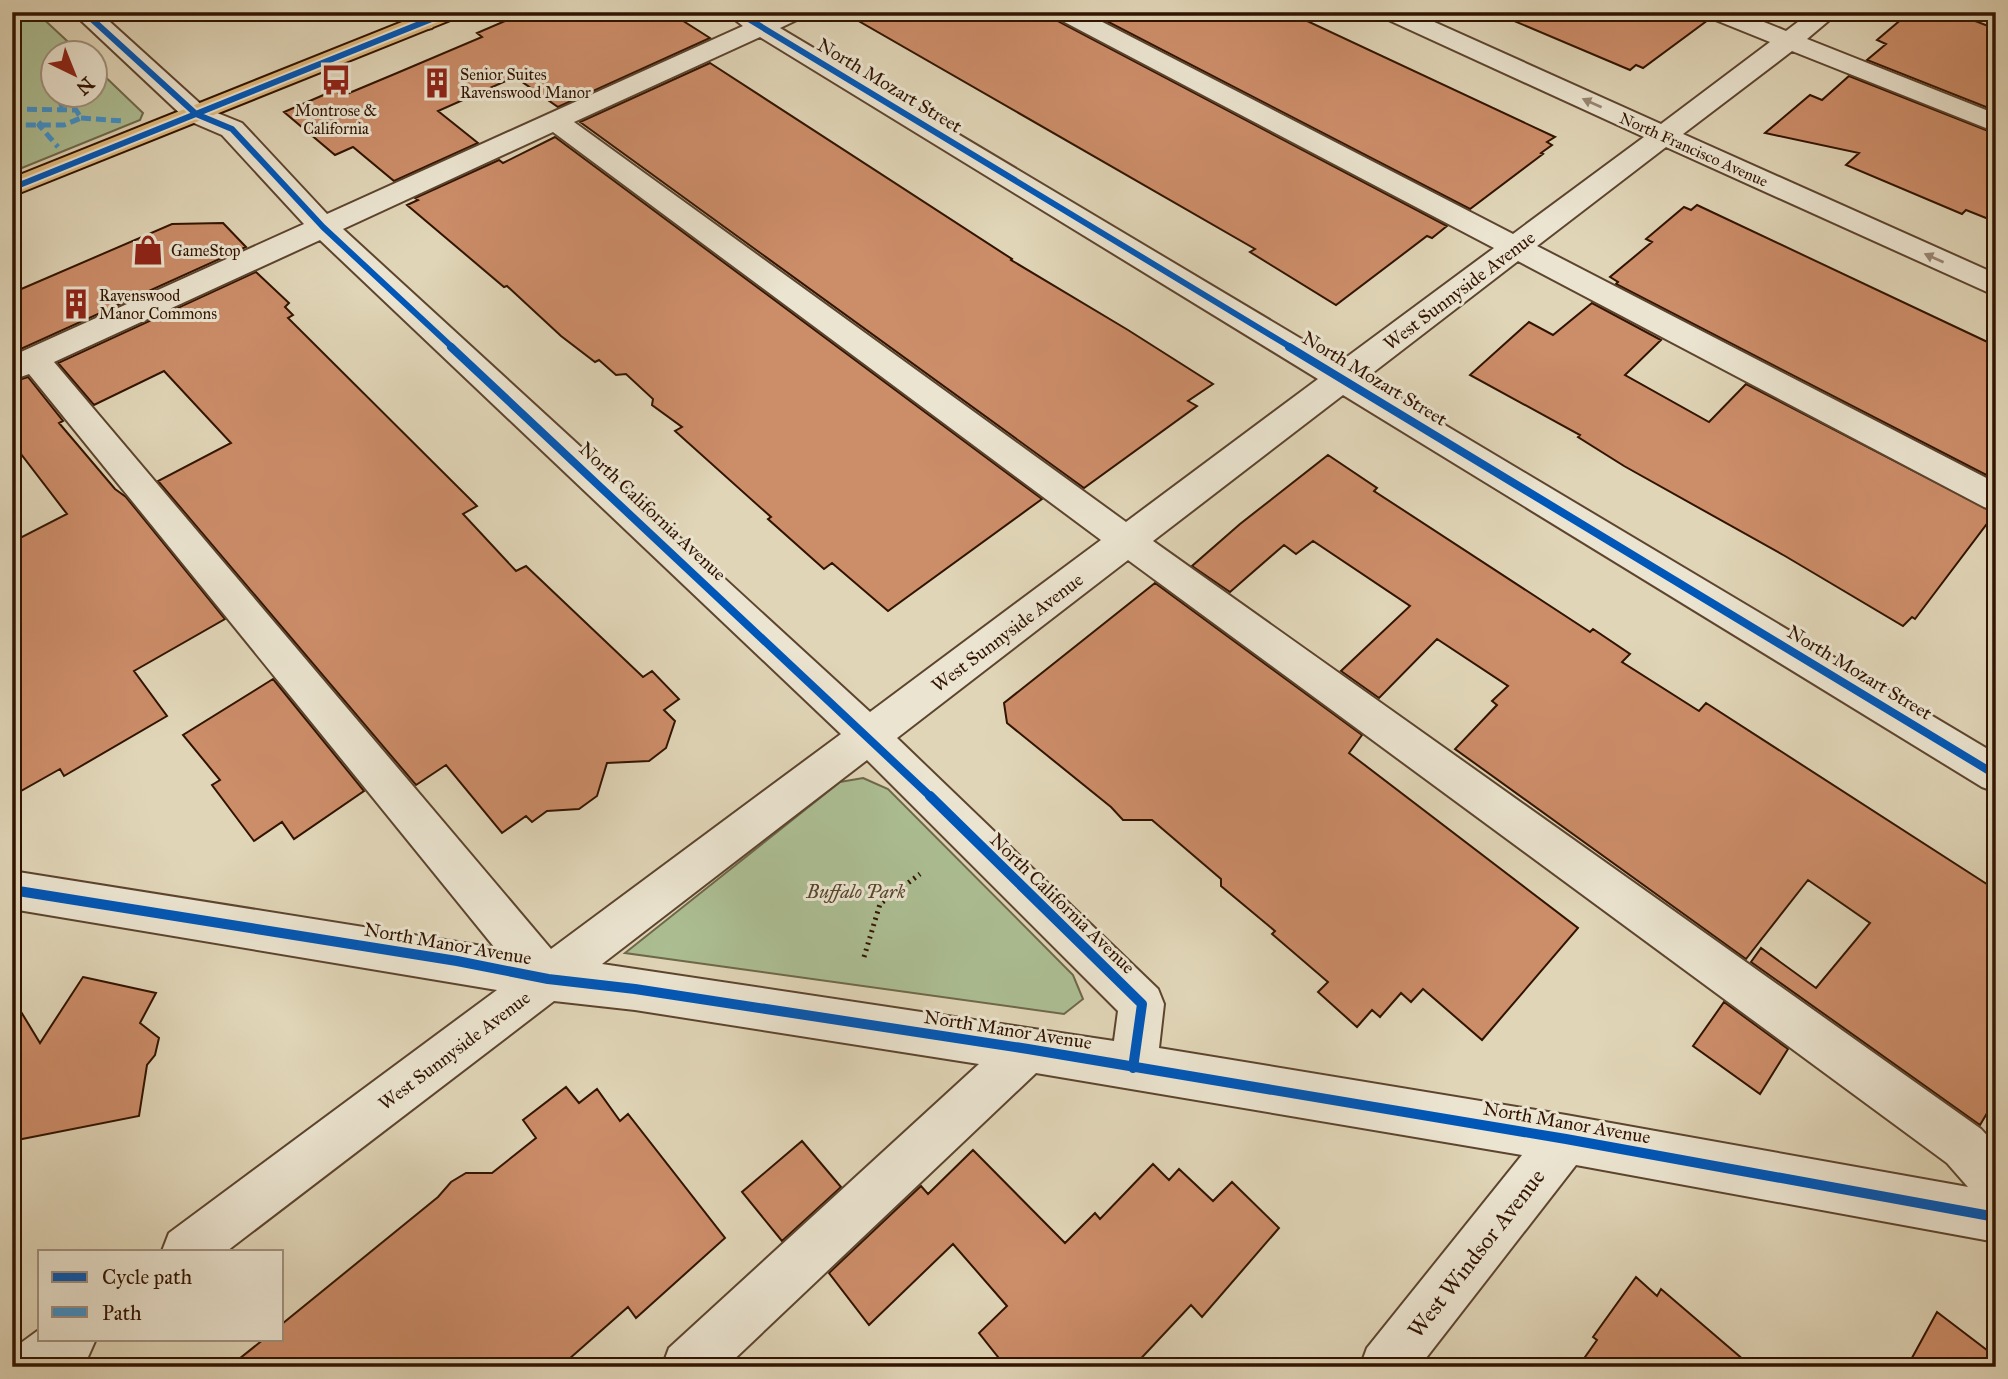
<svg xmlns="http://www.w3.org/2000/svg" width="2008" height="1379" font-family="'IM FELL Great Primer',serif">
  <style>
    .green { fill: #acbe93; stroke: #6e684a; stroke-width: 2 }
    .building { fill: #cc8d69; stroke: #311300; stroke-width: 2 }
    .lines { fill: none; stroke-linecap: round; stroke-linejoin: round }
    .minor-casing { stroke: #5d442e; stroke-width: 4 }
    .major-casing { stroke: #311300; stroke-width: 4 }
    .path { stroke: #311300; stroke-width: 5; stroke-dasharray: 2 4.5; stroke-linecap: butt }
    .minor { fill: #ebe4d0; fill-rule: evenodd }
    .major { fill: #e0ba7c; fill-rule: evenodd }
    .quiet { stroke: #3d92d0; stroke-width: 5; stroke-dasharray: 10 5; stroke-linecap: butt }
    .cycleway-far2-casing { stroke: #ebe4d0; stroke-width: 10 }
    .cycleway-far1-casing { stroke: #ebe4d0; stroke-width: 12 }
    .cycleway-casing { stroke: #ebe4d0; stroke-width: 15 }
    .cycleway-far2 { stroke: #0057b8; stroke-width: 6 }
    .cycleway-far1 { stroke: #0057b8; stroke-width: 8 }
    .cycleway { stroke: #0057b8; stroke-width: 10 }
    .oneway { fill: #978672 }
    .labels { text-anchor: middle; stroke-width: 6; stroke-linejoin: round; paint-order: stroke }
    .far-poi-label { font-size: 16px; fill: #311300; stroke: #ebe4d0; text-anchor: start }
    .far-street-label { font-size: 16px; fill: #311300; stroke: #ebe4d0 }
    .street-label { font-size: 19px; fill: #311300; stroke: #ebe4d0 }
    .park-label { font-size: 19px; font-style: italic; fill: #56462c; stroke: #ebe4d0 }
    .near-street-label { font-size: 23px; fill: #311300; stroke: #ebe4d0 }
  </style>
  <rect width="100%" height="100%" fill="#e0d5b7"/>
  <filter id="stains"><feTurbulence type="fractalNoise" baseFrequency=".00286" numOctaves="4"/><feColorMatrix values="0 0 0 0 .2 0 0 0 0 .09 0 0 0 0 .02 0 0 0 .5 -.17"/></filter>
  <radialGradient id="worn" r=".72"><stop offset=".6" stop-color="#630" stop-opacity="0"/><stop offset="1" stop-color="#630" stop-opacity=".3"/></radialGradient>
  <path class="green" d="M12,12h24l43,40h-27v42h42l1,-27 48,46 -3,7 -128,52z
    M863,778l25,11 185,186 10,24 -19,15 -439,-61 215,-171z"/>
  <path class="building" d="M526,12h143l41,26 -152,69 -43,-30 -77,34 40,32 -84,38 -41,-34 -18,8 -51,-43 51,-22 7,6 55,-23 85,-36 -5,-4z
    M843,12h207l4,7 393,207 -15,12 -5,-2 -91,69 -86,-53 5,-3z
    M1089,12h199l267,125 -8,5 5,3 -11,8 2,1 -73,55z
    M1493,12h210l5,8 -65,48 -7,-3 -6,5z
    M1910,12h42l44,17v82l-129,-51 19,-16 -9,-4z
    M710,63l302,196 -1,1 117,70 85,54 -25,17 9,5 -113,82 -504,-366z
    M1849,76l147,58v88l-30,-12 -4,4 -116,-49 13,-12 -94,-20 45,-38 12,5z
    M555,137l487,362 -154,112 -56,-48 -8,6 -56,-50 3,-2 -96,-86 7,-4 -30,-22 1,-6 -27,-25 -10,1 -17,-15 -4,2 -34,-26 -54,-50 -3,1 -97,-82 11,-5 -3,-2 84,-38 4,3z
    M1697,205l299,141v134l-380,-196 2,-2 -8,-5 42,-35 -6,-3 38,-32 7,3z
    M223,223l23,24 -234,106v-60l160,-69z
    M256,272l33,31 -4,4 8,8 -5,3 189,188 -14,8 53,57 10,-5 117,111 9,-6 27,28 -15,11 11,11 -9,27 -17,13 -42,2 -10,33 -18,13 -32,2 -15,11 -6,-6 -24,17 -56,-68 -30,20 -258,-304 73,-38 -67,-72 -70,34 -36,-42z
    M1592,303l69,37 -36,35 84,47 37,-38 249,129 -80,106 -3,-2 -9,9 -118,-70 -161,-90 -46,-29 2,-2 -110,-60 59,-53 24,13z
    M28,377l35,44 -4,2 56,66 11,8 99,122 -91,52 33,45 -103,60 -4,-7 -48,27v-254l55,-28 -53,-69 -2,1v-64z
    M1328,455l49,33 -3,3 216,141 3,-3 37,25 -8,8 77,49 7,-8 290,187v208l-16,27 -229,-163 10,-14 55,40 54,-65 -62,-43 -62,79 -291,-210 42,-44 -5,-4 16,-15 -71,-47 -58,59 -38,-27 69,-65 -97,-65 -17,13 -12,-9 -54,47 -38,-26 48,-42z
    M1155,583l207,152 -13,18 229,175 -96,112 -59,-51 -12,13 -10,-9 -21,24 -8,-7 -15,17 -39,-35 10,-10 -56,-48 3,-3 -54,-45v-7l-69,-59h-29l-12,-13 -104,-84 -3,-20z
    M273,679l91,112 -70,48 -12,-17 -28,19 -42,-56 8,-5 -37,-45z
    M83,977l73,16 -16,30 19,15 -4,17 -8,10 -8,51 -127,25v-144l28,46z
    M1724,1002l64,47 -28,45 -67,-48z
    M566,1087l13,16 18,-14 23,32 8,-7 97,124 -89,80 -8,-11 -68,60h-331l35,-28h18v-15l156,-127 13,-15 15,-9h26l44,-35 -13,-18z
    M802,1141l39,46 -59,54 -40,-49z
    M973,1150l92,93 30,-30 5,6 53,-55 16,16 10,-11 34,32 19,-19 47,46 -77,89 -11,-12 -58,62h-127l-27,-34 28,-27 -54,-62 -84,81 -40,-52 92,-87 7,8z
    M1636,1277l21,19 4,-7 91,78h-174l19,-27 -4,-3z
    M1937,1312l59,45v10h-89z"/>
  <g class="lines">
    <g class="minor-casing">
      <path id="minor" d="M72,12h27l106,96 37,15 85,91 416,-188 -18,-14h30l8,5 10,-5h33l-3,5 -23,11 560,334 154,-114 -439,-231 -3,-5h31l430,222 131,-97 -262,-120 -3,-5h33l249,112 109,-82 -62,-25 -3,-5h34l47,19 25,-19h28l-32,27 189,75v18l-204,-81 -109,83 313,140v22l-330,-149 -129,99 459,237v28l-12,-4 -466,-246 -152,117 630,376v38l-14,-5 -639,-392 -190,146 828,588 15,16v97l-420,-77 -157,202h-59l7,-19 155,-193 -486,-82 -310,294h-64l7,-19 310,-284 -344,-54 -81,-9 -327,250h-65l7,-18 328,-243 -485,-81v-38l483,77 -466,-574 -17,6v-24l292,-132 -82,-89 -35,-15zM760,37l558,342 -192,143 -552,-400zM553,132l548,408 -231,172 -527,-483zM320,240l521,494 -290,215 -497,-587zM1128,560l819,603 21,24 -402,-72 -407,-67 5,-44 -6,-15 -261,-251zM867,760l251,251 -4,30 -512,-77z
        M397,12h28l10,11 -3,5c-15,4 -27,-3 -35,-16z
        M40,1329v10h56l-8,18 -12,10h-64l2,-19z"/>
    </g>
    <g class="major-casing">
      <path id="major" d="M427,12h34l-3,5 -446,179v-18z"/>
    </g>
    <path class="path" d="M864,957l16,-53 40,-30"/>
    <use href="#minor" class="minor"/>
    <use href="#major" class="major"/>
    <path class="quiet" d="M59,106l30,-12
      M12,109l64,1 5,8 -17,7h-52
      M81,118l42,3
      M42,122l-3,3 19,22"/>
    <g class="cycleway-far2-casing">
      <path id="cycleway-far2" d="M84,12l112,102 36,15 91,98 130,121
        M737,12l555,336
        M12,188l437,-176"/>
    </g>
    <g class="cycleway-far1-casing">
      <path id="cycleway-far1" d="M451,347l481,451
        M1289,347l707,428"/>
    </g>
    <g class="cycleway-casing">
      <path id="cycleway" d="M930,796l212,208 -9,64
        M12,890l445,71 91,18 87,10 393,60 538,90 430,78"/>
    </g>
    <use href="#cycleway-far2" class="cycleway-far2"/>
    <use href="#cycleway-far1" class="cycleway-far1"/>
    <use href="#cycleway" class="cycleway"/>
  </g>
  <defs><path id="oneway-solid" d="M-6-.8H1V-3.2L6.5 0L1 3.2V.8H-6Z" transform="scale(1.75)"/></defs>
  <g class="oneway">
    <use href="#oneway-solid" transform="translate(1592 103) rotate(-156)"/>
    <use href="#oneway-solid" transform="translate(1934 258) rotate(-156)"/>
  </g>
  <defs>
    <g id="bus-bare" transform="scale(2.415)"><path d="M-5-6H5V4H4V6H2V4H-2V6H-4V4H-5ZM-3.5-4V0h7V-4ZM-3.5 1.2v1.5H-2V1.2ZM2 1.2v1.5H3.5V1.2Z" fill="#8f2418" stroke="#ebe4d0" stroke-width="2.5" paint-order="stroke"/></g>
    <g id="building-bare" transform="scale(2.415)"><path d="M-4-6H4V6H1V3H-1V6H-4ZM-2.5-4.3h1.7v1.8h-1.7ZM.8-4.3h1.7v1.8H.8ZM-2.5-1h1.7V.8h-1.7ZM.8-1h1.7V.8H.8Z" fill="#8f2418" stroke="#ebe4d0" stroke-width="2.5" paint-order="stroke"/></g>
    <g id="shop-bare" transform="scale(2.415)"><path d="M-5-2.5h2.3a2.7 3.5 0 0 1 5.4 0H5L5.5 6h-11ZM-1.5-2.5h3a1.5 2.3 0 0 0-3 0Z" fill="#8f2418" stroke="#ebe4d0" stroke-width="2.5" paint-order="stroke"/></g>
  </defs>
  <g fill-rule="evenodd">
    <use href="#bus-bare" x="336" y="80"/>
    <use href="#building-bare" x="437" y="83"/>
    <use href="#shop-bare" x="148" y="250"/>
    <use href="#building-bare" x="76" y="304"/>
  </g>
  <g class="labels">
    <g class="far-poi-label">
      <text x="460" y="80">Senior Suites<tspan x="460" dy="18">Ravenswood Manor</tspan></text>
      <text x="336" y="116" text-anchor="middle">Montrose &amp;<tspan x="336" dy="18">California</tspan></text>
      <text x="171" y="256">GameStop</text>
      <text x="99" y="301">Ravenswood<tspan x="99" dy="18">Manor Commons</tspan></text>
    </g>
    <g class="far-street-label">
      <text transform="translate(1694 149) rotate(24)" y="6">North Francisco Avenue</text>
    </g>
    <g class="street-label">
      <text transform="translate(890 85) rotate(31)" y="7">North Mozart Street</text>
      <text transform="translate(1459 290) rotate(-37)" y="7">West Sunnyside Avenue</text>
      <text transform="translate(1375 378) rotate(31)" y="7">North Mozart Street</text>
      <text transform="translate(653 511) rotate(43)" y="7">North California Avenue</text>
      <text transform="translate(1007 632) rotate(-37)" y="7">West Sunnyside Avenue</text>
      <text transform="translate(1860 672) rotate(31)" y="7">North Mozart Street</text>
      <text transform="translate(1063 903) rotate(44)" y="7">North California Avenue</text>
      <text transform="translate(448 943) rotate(10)" y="7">North Manor Avenue</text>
      <text transform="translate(1008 1029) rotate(9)" y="7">North Manor Avenue</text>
      <text transform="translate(454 1050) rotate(-37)" y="7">West Sunnyside Avenue</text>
      <text transform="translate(1567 1122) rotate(10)" y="7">North Manor Avenue</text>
    </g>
    <g class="park-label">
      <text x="856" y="898">Buffalo Park</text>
    </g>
    <g class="near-street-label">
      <text transform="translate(1476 1253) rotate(-52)" y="8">West Windsor Avenue</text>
    </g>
  </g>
  <rect width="2008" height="1379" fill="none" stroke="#e0d5b7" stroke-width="42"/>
  <rect x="14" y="14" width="1980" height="1351" fill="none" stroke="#311300" stroke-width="3.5"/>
  <rect x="21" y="21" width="1966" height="1337" fill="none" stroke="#311300" stroke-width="2"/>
  <rect x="38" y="1250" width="245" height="91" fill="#ebe4d0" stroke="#a1907d" stroke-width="2"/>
  <rect x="52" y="1272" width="35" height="10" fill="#0057b8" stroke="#a1907d" stroke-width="2"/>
  <text x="102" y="1284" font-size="21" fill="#311300">Cycle path</text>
  <rect x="52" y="1307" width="35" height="10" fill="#3d92d0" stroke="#a1907d" stroke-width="2"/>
  <text x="102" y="1320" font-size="21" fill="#311300">Path</text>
  <g transform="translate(74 74) rotate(137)"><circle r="33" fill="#ebe4d0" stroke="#a1907d" stroke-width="2"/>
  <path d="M0-5L12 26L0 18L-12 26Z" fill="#8f2418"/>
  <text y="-10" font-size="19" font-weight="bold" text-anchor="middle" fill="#311300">N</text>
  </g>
  <rect width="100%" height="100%" filter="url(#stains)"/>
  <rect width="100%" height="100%" fill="url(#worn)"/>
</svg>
